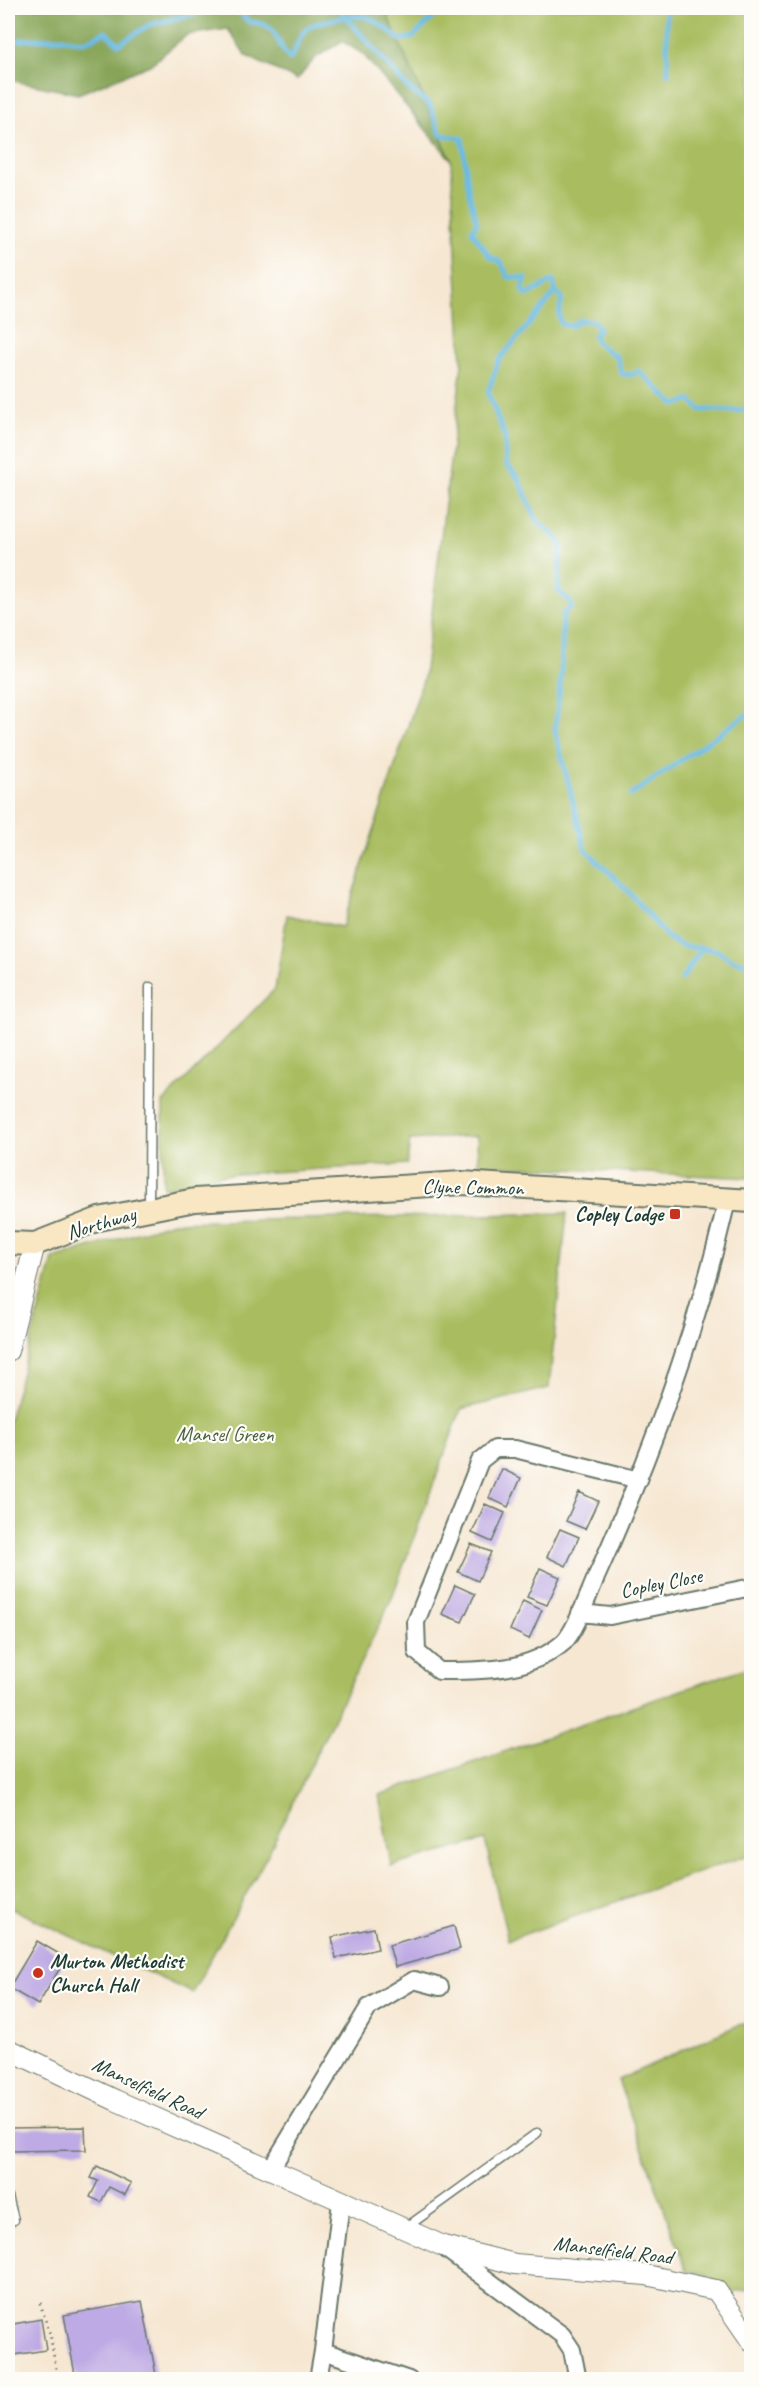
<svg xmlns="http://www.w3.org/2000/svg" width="759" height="2387" font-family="Caveat,sans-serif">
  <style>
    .green { fill: #a9bd61; stroke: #647d4a; stroke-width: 1.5 }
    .forest { fill: #86a457; stroke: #527046; stroke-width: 1.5 }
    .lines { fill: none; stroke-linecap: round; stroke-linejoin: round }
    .stream { stroke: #67bae3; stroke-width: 5 }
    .building { fill: #beaae4 }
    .service-casing { stroke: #6a786b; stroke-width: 11 }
    .minor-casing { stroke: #6a786b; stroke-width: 20 }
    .tertiary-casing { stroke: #6a786b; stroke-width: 22 }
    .secondary-casing { stroke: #6a786b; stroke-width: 26 }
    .path { stroke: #6a786b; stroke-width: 3; stroke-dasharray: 1.5 4.5; stroke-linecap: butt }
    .service { stroke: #fff; stroke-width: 8 }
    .minor { stroke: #fff; stroke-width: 16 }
    .tertiary { stroke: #fff; stroke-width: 20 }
    .secondary { stroke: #f9e7c3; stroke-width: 22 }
    .poi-dot { fill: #c8321e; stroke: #fdfcf7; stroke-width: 2 }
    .labels { text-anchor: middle; stroke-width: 4.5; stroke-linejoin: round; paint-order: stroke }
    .street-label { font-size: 21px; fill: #1f3d34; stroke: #fdfcf7 }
    .poi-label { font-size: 21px; font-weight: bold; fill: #1f3d34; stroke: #fdfcf7; text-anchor: end }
    .park-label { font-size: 21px; fill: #486342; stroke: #fdfcf7 }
  </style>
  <rect width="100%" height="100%" fill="#fdfcf7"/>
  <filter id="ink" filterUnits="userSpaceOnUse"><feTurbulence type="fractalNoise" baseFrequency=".0167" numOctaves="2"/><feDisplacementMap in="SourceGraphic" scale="12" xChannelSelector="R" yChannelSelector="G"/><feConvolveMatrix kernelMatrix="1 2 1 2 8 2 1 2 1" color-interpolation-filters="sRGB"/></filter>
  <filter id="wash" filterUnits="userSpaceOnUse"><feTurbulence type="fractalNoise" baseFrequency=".008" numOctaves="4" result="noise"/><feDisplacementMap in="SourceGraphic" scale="24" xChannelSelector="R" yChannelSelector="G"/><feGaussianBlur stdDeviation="1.35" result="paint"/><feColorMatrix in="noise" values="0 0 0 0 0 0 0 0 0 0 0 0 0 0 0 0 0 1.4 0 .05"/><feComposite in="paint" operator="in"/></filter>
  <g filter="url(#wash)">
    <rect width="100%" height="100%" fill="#f6e7d2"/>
    <path class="green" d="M384,8h367v1170l-273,-13 -1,-29 -67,4 -3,24 -186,11 -58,13v-86l112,-113 12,-74 55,12 82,-250 38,-313 -11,-204z
      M567,1213l-18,175 -88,21 -70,191 -123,254 -76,139 -184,-86v-484l45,-164 120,-37z
      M751,1666v188l-243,86 -23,-100 -94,26 -12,-71z
      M751,2022v267l-19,3 -24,-17 -22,-5 -68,-190 118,-54z"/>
    <path class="forest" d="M8,8h376l67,152 -88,-106 -21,-13 -27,17 -18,22 -51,-24 -18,-27 -41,6 -37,30 -72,29 -70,-14z"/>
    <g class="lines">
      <path class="stream" d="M227,8l9,1 13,13c32,1 24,20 41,37 6,-8 9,-23 15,-29 9,-9 52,-17 64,-12 11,4 21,13 30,21l13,-1 31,-30
        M666,8l2,66
        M346,17l61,70 23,18 11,30 21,3 7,55 8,29 -5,9 18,26 11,5 7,15 18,1 -4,12 5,5 26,-14 3,11 6,5 -3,19 2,8 11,2 8,-6 14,1 5,8 -5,6 3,8 20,14 5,17 9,1 8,-4 36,34 15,-5 11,10c17,-2 30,4 46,-1l5,3
        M343,18l1,-10
        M8,44l11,-4 43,-2 22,4 21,-10 14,12 30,-19 69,-17
        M556,292l-57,68 -11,32 17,45 1,27 13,15 18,42 18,15 6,9 -3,45 12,12 2,5 -9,6 -2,64 -6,53 30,119 43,42 40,47 14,8 34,4 14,9 22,6
        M631,795l121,-84
        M682,979l20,-31"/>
    </g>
    <g id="blocks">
      <path class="building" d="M502,1469l19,9 -13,29 -19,-9z
        M579,1492l19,9 -13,28 -19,-8z
        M485,1504l20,9 -13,29 -20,-9z
        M560,1529l19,8 -13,29 -19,-9z
        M471,1544l20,8 -13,29 -20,-9z
        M540,1568l20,9 -13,28 -20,-8z
        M455,1585l20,9 -13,28 -20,-8z
        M523,1601l19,9 -13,29 -19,-9z
        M454,1926l6,23 -65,18 -6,-22z
        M374,1928l4,21 -42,9 -4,-21z
        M37,1941l29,17 -28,47 -29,-17z
        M85,2127l1,23 -78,1v-23z
        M97,2166l34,17 -6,12 -16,-8 -8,15 -11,-5 8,-16 -7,-3z
        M142,2301l15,79h-81l-12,-65z
        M41,2319l5,31 -38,6v-31z"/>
    </g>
  </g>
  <g filter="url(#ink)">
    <use href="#blocks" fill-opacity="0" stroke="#6a786b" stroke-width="1.5"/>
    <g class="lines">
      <g class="service-casing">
        <path id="service" d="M149,1209l1,-222
          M8,2196l6,24
          M404,2229l133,-96"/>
      </g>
      <g class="minor-casing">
        <path id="minor" d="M639,1480l-124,-31h-20l-15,12 -64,161 1,30 22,19c43,0 91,1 125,-29 13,-13 26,-52 34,-69 54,-120 99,-244 129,-372
          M580,1613l30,3 142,-29
          M270,2170l99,-163 45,-27 26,7
          M443,2247l119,88 10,15 6,30
          M323,2351l18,-149
          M318,2380l5,-29 86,29"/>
      </g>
      <g class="tertiary-casing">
        <path id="tertiary" d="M8,1351l27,-107
          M8,2049l107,51 328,146 72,18 131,11 70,15 36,52"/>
      </g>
      <g class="secondary-casing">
        <path id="secondary" d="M8,1243l27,1 64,-25 96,-19 267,-17 290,18"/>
      </g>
      <path class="path" d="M40,2303l10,31 8,46"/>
      <use href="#service" class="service"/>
      <use href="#minor" class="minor"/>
      <use href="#tertiary" class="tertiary"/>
      <use href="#secondary" class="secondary"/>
    </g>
  </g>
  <g class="poi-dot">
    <rect x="669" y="1208" width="12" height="12" rx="3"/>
    <circle cx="38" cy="1973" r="6"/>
  </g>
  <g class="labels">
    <g class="street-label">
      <text transform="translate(473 1187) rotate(1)" y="7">Clyne Common</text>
      <text transform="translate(101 1223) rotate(-16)" y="7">Northway</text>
      <text transform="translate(661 1583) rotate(-11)" y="7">Copley Close</text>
      <text transform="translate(148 2088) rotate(25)" y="7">Manselfield Road</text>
      <text transform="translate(613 2250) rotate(7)" y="7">Manselfield Road</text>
    </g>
    <g class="poi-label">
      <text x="663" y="1221">Copley Lodge</text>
      <text x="50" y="1968" text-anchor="start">Murton Methodist<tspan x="50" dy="24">Church Hall</tspan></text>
    </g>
    <g class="park-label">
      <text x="225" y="1441">Mansel Green</text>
    </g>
  </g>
  <rect width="759" height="2387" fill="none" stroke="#fdfcf7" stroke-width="30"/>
</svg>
